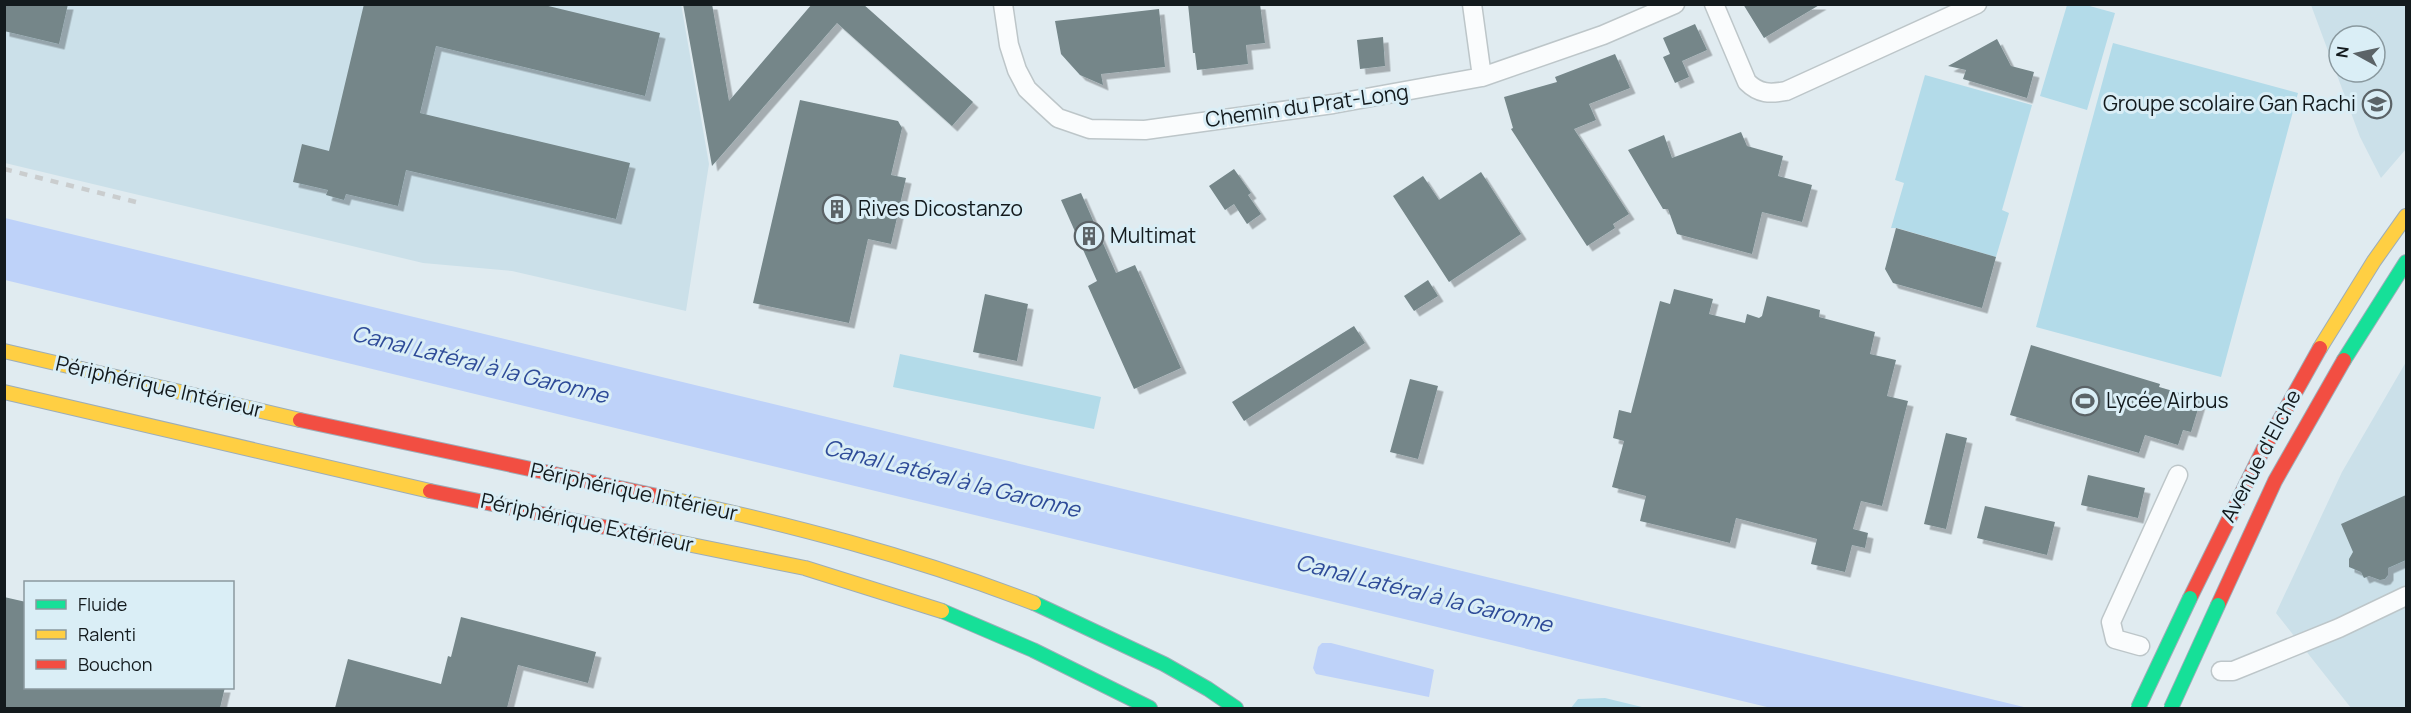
<svg xmlns="http://www.w3.org/2000/svg" width="2411" height="713" font-family="Manrope,sans-serif">
  <style>
    .built { fill: #cbe0e9; fill-rule: evenodd }
    .green { fill: #b3dbe9 }
    .water { fill: #bed2f9 }
    .building { fill: #748689; filter: url(#shadow) }
    .lines { fill: none; stroke-linecap: round; stroke-linejoin: round }
    .street-casing { stroke: #bdc6c9; stroke-width: 21 }
    .fast-casing { stroke: #9dadb8; stroke-width: 16 }
    .slow-casing { stroke: #9dadb8; stroke-width: 16 }
    .jam-casing { stroke: #9dadb8; stroke-width: 16 }
    .street { stroke: #fafcfd; stroke-width: 18 }
    .fast { stroke: #16e098; stroke-width: 14 }
    .slow { stroke: #ffcf43; stroke-width: 14 }
    .jam { stroke: #f24e42; stroke-width: 14 }
    .rail { stroke: #cacdce; stroke-width: 4.5; stroke-dasharray: 8 8; stroke-linecap: butt }
    .fast-bridge-casing { stroke: #9dadb8; stroke-width: 16; stroke-linecap: butt }
    .fast-bridge { stroke: #16e098; stroke-width: 14 }
    .labels { text-anchor: middle; stroke-width: 6; stroke-linejoin: round; paint-order: stroke }
    .poi-label { font-size: 21px; fill: #131a1d; stroke: #daeef6; text-anchor: start }
    .street-label { font-size: 21px; fill: #131a1d; stroke: #daeef6 }
    .water-label { font-size: 22px; font-style: italic; fill: #2e4b98; stroke: #daeef6 }
  </style>
  <defs>
    <filter id="shadow"><feDropShadow dx="5.5" dy="5.5" stdDeviation="0" flood-color="#0004"/></filter>
  </defs>
  <rect width="100%" height="100%" fill="#e0ebf0"/>
  <path class="built" d="M681,4l28,160 -23,147 -174,-40 -89,-8 -418,-100v-158z
    M2311,5h95v144l-25,29 -21,-41zM2339,36h36v36h-36z
    M2406,362v346h-55l-75,-95 66,-141z"/>
  <path class="green" d="M2067,5h19l29,8 -28,97 -47,-14z
    M2113,43l185,50 -77,284 -185,-50z
    M1925,75l107,30 -30,105 7,3 -13,44 -99,-29h-6l13,-45 -9,-3z
    M900,354l201,43 -7,32 -201,-42z
    M1605,698l41,10h-75l7,-9z"/>
  <path class="water" d="M5,218l2023,490h-257l-1766,-428z
    M1322,643h9l101,26 2,1 -5,27 -113,-23 -3,-6 5,-21z"/>
  <path class="building" d="M4,4h64l-9,40 -55,-13z
    M364,4h176l120,29 -15,63 -209,-50 -16,67 210,50 -14,56 -210,-49 -8,36 -52,-12 -2,6 -18,-5 2,-5 -35,-8 9,-38 27,7z
    M683,4h29l17,97 83,-97h51l110,98 -21,24 -115,-103 -125,143z
    M1188,4h72l5,39 -19,2 2,19 -51,6 -2,-17h-2z
    M1743,4h78l-57,34z
    M1159,9l6,58 -64,7 2,11 -23,-10 -19,-21 -6,-33z
    M1695,24l12,26 -25,11 7,16 -14,6 -12,-26 7,-3 -7,-16z
    M1383,37l2,29 -25,3 -3,-29z
    M1997,39l14,27 23,6 -7,26 -64,-19 3,-9 -18,-4z
    M1615,54l15,34 -41,16 7,16 -22,9 55,85 -16,10 2,4 -28,18 -76,-117 2,-1 -9,-31 53,-15 -2,-5z
    M800,100l98,21 4,7 -11,47 15,3 -15,66 -23,-5 -19,84 -96,-20z
    M1741,132l6,14 36,10 -5,20 34,9 -10,37 -40,-10 -10,42 -75,-20 -9,-25h-5l-35,-59 36,-15 8,23z
    M1234,169l17,24 -3,2 13,19 -14,10 -13,-20 -9,6 -16,-24z
    M1481,172l40,62 -72,48 -56,-86 30,-20 16,24z
    M1081,193l35,80 19,-8 46,103 -47,21 -46,-103 9,-5 -36,-81z
    M1896,228l100,29 -14,51 -89,-25 -8,-14z
    M1428,280l10,16 -24,15 -10,-15z
    M1674,289l39,10 -4,15 36,9 2,-9 12,4 3,-2 5,-20 53,14 -1,7 56,15 -5,22 26,6 -9,36 21,5 -26,105 -21,-5 -8,28 15,4 -3,15 -13,-3 -7,27 -34,-8 6,-25 -81,-21 -6,25 -90,-22 6,-25 -34,-9 12,-46 -11,-3 6,-28 12,3 29,-112 10,3z
    M985,294l43,10 -11,57 -44,-9z
    M1354,326l11,17 -121,78 -12,-19z
    M2031,345l129,39 -1,3 42,12 -10,33 -8,-2 -5,15 -33,-10 -6,18 -129,-38z
    M1410,379l28,7 -20,73 -28,-7z
    M1946,433l21,5 -21,91 -22,-5z
    M2088,475l57,13 -7,30 -57,-13z
    M2406,495v65l-18,8v7l-3,4 -5,1 -11,-4 -5,2 -3,-6 -12,-5v-8l4,-7 -12,-28z
    M1985,506l70,16 -8,33 -70,-17z
    M4,597l22,5v85h199l-5,21h-216z
    M461,617l135,35 -8,31 -70,-18 -11,43h-172l13,-49 93,25 7,-28 3,1z"/>
  <g class="lines">
    <g class="street-casing">
      <path id="street" d="M1003,4l6,41 8,25 10,19 18,17 13,12 32,11 55,1 188,-26 149,-27 121,-42 72,-31
        M1472,4l10,73
        M1714,4l33,78c12,12 23,12 39,9l191,-87
        M2140,646l-25,-7 -4,-17 67,-147
        M2221,671h12l106,-43 67,-32"/>
    </g>
    <g class="fast-casing">
      <path id="fast" d="M2344,360l62,-98
        M1034,603l130,61 44,25 28,19
        M942,611l91,39 117,58"/>
    </g>
    <g class="slow-casing">
      <path id="slow" d="M2320,348l54,-87 32,-45
        M4,351l296,69
        M4,392l426,99
        M662,497c127,27 250,59 372,106
        M672,541l133,27 137,43"/>
    </g>
    <g class="jam-casing">
      <path id="jam" d="M300,420l362,77
        M430,491l242,50
        M2190,598l73,-148 57,-102
        M2218,605l57,-124 69,-121"/>
    </g>
    <use href="#street" class="street"/>
    <use href="#fast" class="fast"/>
    <use href="#slow" class="slow"/>
    <use href="#jam" class="jam"/>
    <path class="rail" d="M4,169l136,34"/>
    <g class="fast-bridge-casing">
      <path id="fast-bridge" d="M2138,708l52,-110
        M2171,708l47,-103"/>
    </g>
    <use href="#fast-bridge" class="fast-bridge"/>
  </g>
  <defs>
    <g id="school-ring" transform="scale(1.5)"><circle r="9.5" fill="#daeef6" stroke="#5b6367" stroke-width="1.5"/><path d="M0-5L7-2L0 1L-7-2ZM-4 1L0 2.5L4 1V4Q0 6-4 4Z" fill="#5b6367"/></g>
    <g id="building-ring" transform="scale(1.5)"><circle r="9.5" fill="#daeef6" stroke="#5b6367" stroke-width="1.5"/><path d="M-4-6H4V6H1V3H-1V6H-4ZM-2.5-4.3h1.7v1.8h-1.7ZM.8-4.3h1.7v1.8H.8ZM-2.5-1h1.7V.8h-1.7ZM.8-1h1.7V.8H.8Z" fill="#5b6367"/></g>
    <g id="stadium-ring" transform="scale(1.5)"><circle r="9.5" fill="#daeef6" stroke="#5b6367" stroke-width="1.5"/><path d="M0-5a6.5 5 0 1 0 0 10a6.5 5 0 1 0 0-10ZM-3.5-1.8h7v3.6h-7Z" fill="#5b6367"/></g>
  </defs>
  <g fill-rule="evenodd">
    <use href="#school-ring" x="2377" y="104"/>
    <use href="#building-ring" x="837" y="209"/>
    <use href="#building-ring" x="1089" y="236"/>
    <use href="#stadium-ring" x="2085" y="401"/>
  </g>
  <g class="labels">
    <g class="poi-label">
      <text x="2356" y="111" text-anchor="end">Groupe scolaire Gan Rachi</text>
      <text x="858" y="216">Rives Dicostanzo</text>
      <text x="1110" y="243">Multimat</text>
      <text x="2106" y="408">Lycée Airbus</text>
    </g>
    <g class="street-label">
      <text transform="translate(1307 106) rotate(-8)" y="7">Chemin du Prat-Long</text>
      <text transform="translate(159 387) rotate(13)" y="7">Périphérique Intérieur</text>
      <text transform="translate(2261 456) rotate(-62)" y="7">Avenue d'Elche</text>
      <text transform="translate(634 492) rotate(12)" y="7">Périphérique Intérieur</text>
      <text transform="translate(587 523) rotate(12)" y="7">Périphérique Extérieur</text>
    </g>
    <g class="water-label">
      <text transform="translate(480 364) rotate(14)" y="8">Canal Latéral à la Garonne</text>
      <text transform="translate(952 478) rotate(14)" y="8">Canal Latéral à la Garonne</text>
      <text transform="translate(1424 593) rotate(14)" y="8">Canal Latéral à la Garonne</text>
    </g>
  </g>
  <rect width="2411" height="713" fill="none" stroke="#131a1d" stroke-width="12"/>
  <rect x="24" y="581" width="210" height="108" fill="#daeef6" stroke="#8a999f" stroke-width="1.5"/>
  <rect x="36" y="600" width="30" height="9" fill="#16e098" stroke="#8a999f" stroke-width="1.5"/>
  <text x="78" y="611" font-size="18" fill="#131a1d">Fluide</text>
  <rect x="36" y="630" width="30" height="9" fill="#ffcf43" stroke="#8a999f" stroke-width="1.5"/>
  <text x="78" y="641" font-size="18" fill="#131a1d">Ralenti</text>
  <rect x="36" y="660" width="30" height="9" fill="#f24e42" stroke="#8a999f" stroke-width="1.5"/>
  <text x="78" y="671" font-size="18" fill="#131a1d">Bouchon</text>
  <g transform="translate(2357 54) rotate(278)"><circle r="28" fill="#daeef6" stroke="#8a999f" stroke-width="1.5"/>
  <path d="M0-4.5L10 22L0 15L-10 22Z" fill="#5b6367"/>
  <text y="-9" font-size="16" font-weight="bold" text-anchor="middle" fill="#131a1d">N</text>
  </g>
</svg>
